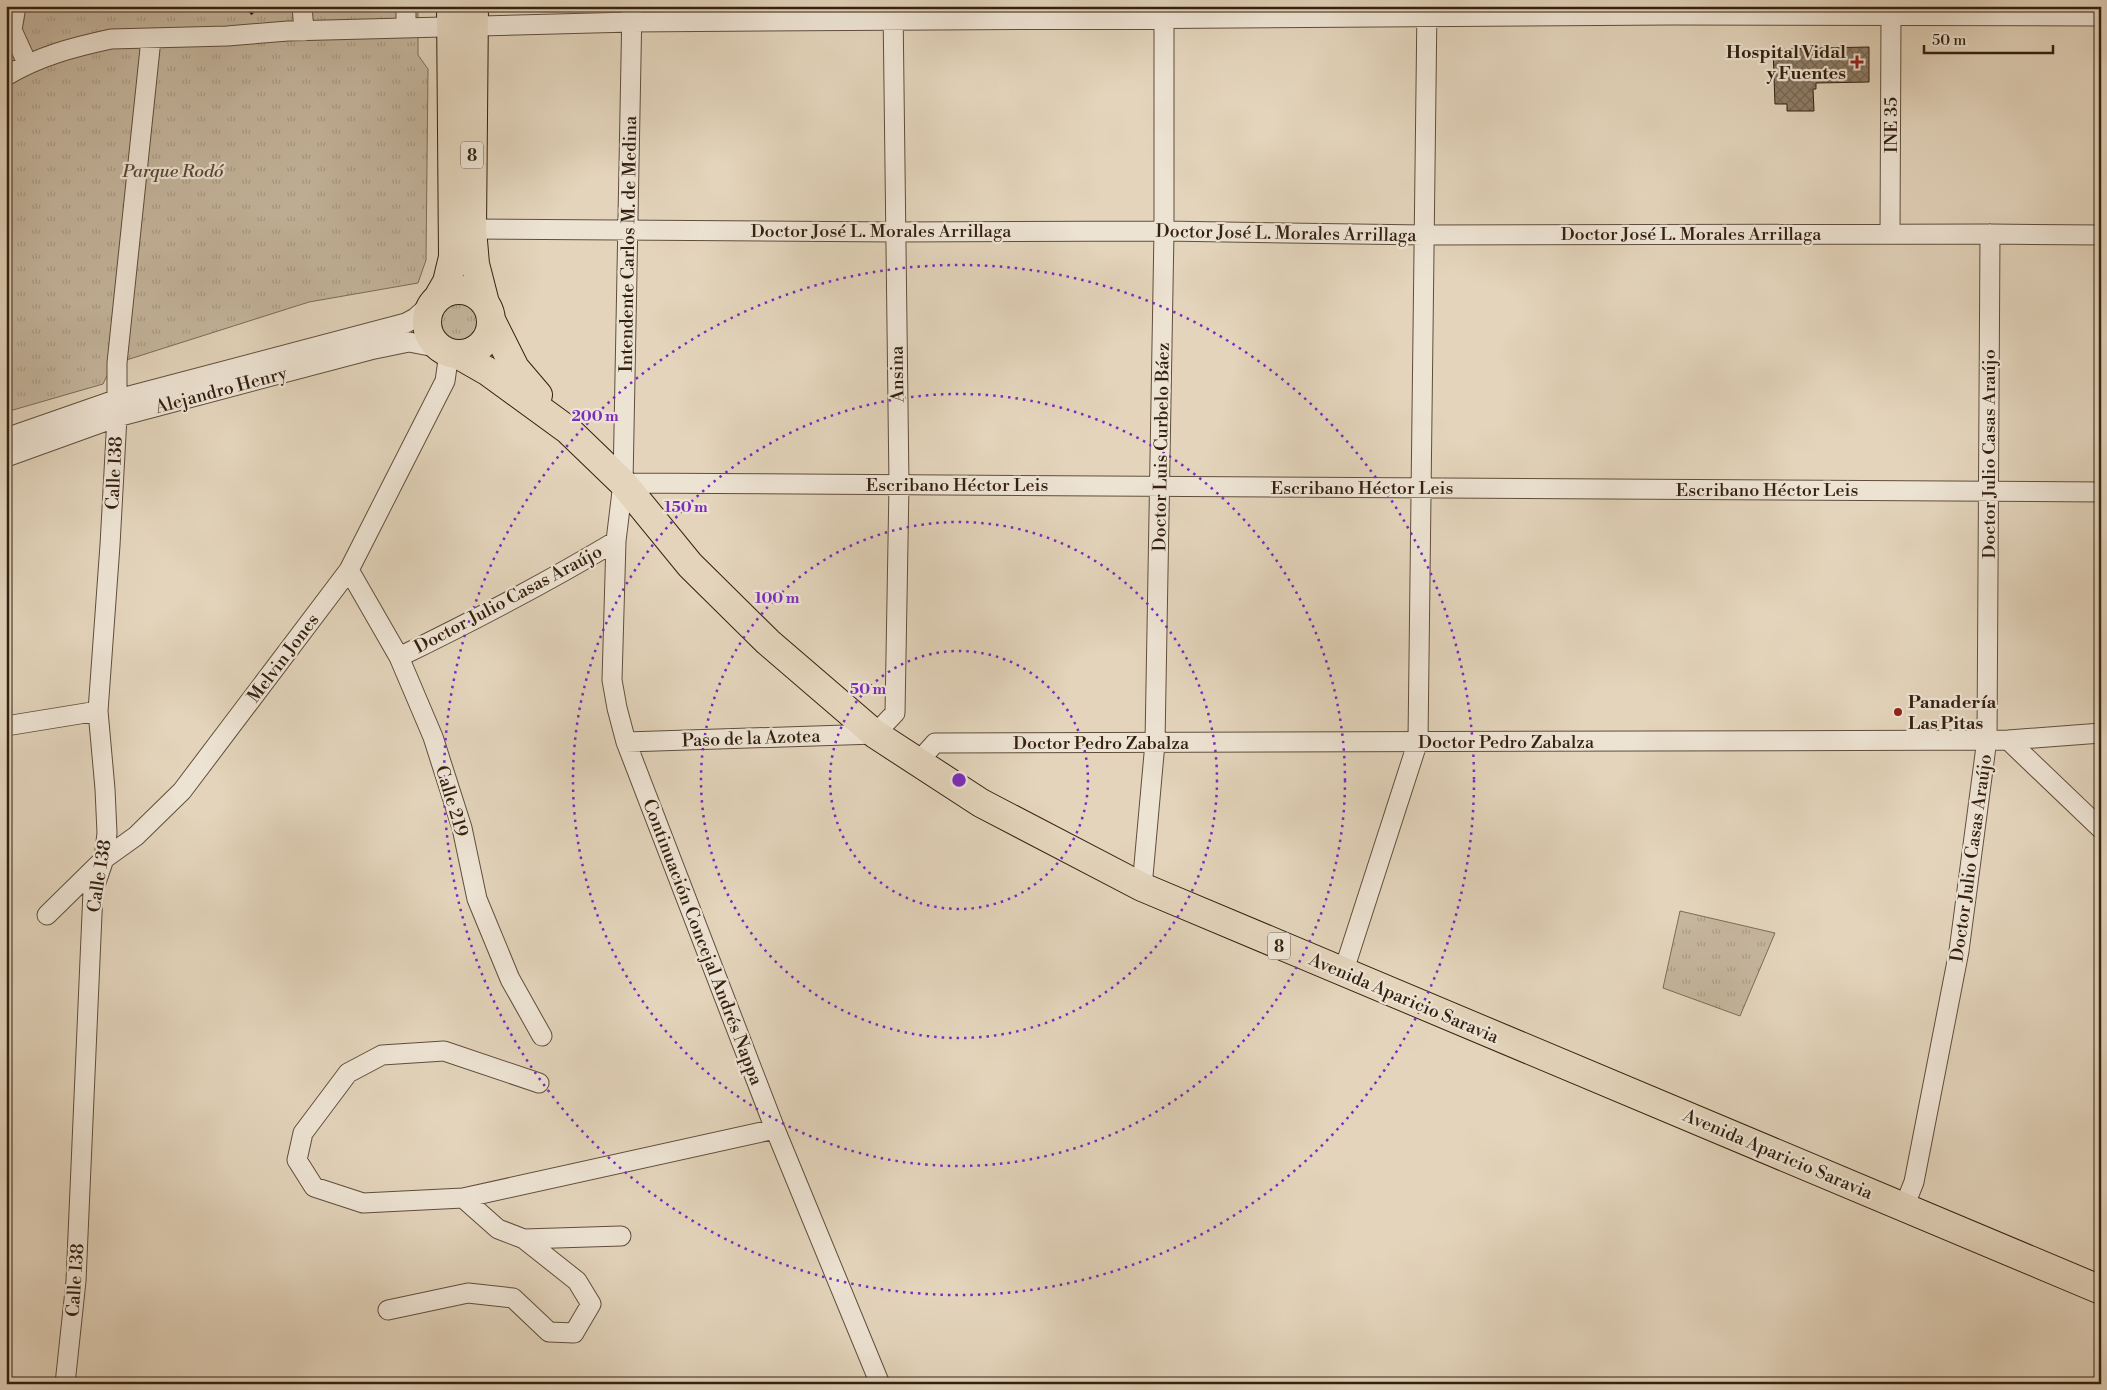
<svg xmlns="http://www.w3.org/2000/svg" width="2107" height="1390" font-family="'Libre Bodoni',serif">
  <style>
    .grass { fill: url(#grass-tufts); stroke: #7c6c57 }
    .building { fill: url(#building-cross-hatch); stroke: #342110 }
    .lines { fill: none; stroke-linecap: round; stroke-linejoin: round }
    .minor-casing { stroke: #604e3b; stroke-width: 21 }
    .highway-casing { stroke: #342110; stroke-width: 30 }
    .path { stroke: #342110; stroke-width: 3; stroke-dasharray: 4 2.5; stroke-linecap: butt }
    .minor { stroke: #ede3d3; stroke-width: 19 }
    .highway { stroke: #e3d4bb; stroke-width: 28 }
    .ring { fill: none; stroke: #7b2cbf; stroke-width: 2.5; stroke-dasharray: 2.5 5 }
    .poi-dot { fill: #8f2418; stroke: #ede3d3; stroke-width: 2 }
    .labels { text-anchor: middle; stroke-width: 4.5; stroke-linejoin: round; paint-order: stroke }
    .shield { fill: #ede3d3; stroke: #6c5b4a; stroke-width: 1 }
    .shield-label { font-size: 16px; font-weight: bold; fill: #342110 }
    .poi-label { font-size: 18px; font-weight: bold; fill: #342110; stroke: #ede3d3; text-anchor: end }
    .street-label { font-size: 18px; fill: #342110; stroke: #ede3d3 }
    .park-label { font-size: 18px; font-style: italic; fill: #584634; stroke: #ede3d3 }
    .centre { fill: #7b2cbf; stroke: #ede3d3; stroke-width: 2.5 }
    .ring-label { font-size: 15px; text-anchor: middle; font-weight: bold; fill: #7b2cbf; stroke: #ede3d3; stroke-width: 4.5; stroke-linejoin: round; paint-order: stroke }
  </style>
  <defs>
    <pattern id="grass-tufts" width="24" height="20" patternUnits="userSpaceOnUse" patternTransform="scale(1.25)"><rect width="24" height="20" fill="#c5b69e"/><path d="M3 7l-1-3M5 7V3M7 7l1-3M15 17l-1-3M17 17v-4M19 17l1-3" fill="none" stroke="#aa9c87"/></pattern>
    <pattern id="building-cross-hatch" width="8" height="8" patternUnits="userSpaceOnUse" patternTransform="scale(1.25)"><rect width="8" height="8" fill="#8f7e69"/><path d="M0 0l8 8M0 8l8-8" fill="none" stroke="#766755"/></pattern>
  </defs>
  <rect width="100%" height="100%" fill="#e3d4bb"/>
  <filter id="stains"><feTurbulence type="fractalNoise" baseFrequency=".004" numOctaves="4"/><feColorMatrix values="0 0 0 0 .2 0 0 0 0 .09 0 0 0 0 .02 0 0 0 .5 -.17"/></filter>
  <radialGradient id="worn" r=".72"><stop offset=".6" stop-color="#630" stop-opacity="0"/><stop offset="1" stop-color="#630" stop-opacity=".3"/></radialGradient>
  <path class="grass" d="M6,6h412v49l10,14 -2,191 -8,23 -109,19 -192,61 -5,2 -9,19 -97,28z
    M645,6h200l-5,4h-195z
    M438 322a20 20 0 1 1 40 0a20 20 0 1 1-40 0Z
    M1680,911l95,22 -35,83 -77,-28z"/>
  <path class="building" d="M1869,47v35l-53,1v6h-3l1,22h-27v-7h-12l-2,-55z"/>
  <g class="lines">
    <g class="minor-casing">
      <path id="minor" d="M16,6l-4,24 15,33
        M302,6l2,25
        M406,6v22
        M632,6l-9,477 -7,58 -4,139 5,28 9,34 149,387 105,255
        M6,76c33,-20 68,-29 105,-37l116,-3 61,-5 343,-9 1041,-7 429,1
        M472,229l423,3 269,-1 260,4 566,-1 111,1
        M1890,234l1,-217
        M6,438l112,-39 288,-76 9,-5 17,-15
        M6,457l111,-40 253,-67 39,-8 31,6
        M623,483l1478,9
        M349,570l50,87 34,80 29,91 15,71 33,80 32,57
        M399,657c74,-36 147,-74 217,-116
        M6,726l92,-15
        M2008,740l93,89
        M626,742l249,-8 20,-21 4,-228 -6,-478
        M918,762l17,-19 1073,-3 93,-7
        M1142,887l13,-144 9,-512v-225
        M47,915l57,-56 32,-23 46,-45 167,-221 96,-189 4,-28
        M1343,973l75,-232 9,-735
        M539,1083l-95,-32 -62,4 -34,18 -45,60 -6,27 17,27 49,16 100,-5 312,-69
        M463,1198l35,31 26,10 97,-3
        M1904,1207l10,-25 45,-231 28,-212 3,-505
        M388,1310l80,-17 45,5 36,34 25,1 17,-29 -14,-23 -53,-42
        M65,1384l11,-103 17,-390 11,-32 3,-26 -2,-44 -7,-78 12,-166 7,-128v-54l34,-324"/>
    </g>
    <g class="highway-casing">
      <path id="highway" d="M474,6l-2,223 3,35 10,39
        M427 322a32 32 0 1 1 64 0a32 32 0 1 1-64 0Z
        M439,296l8,-14 6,-25 -2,-251
        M492,322l23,46 23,27
        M459,355l28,16 81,59 55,53 67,82 78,77 107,92 106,69 161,84 959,403"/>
    </g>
    <path class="path" d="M246,6l8,10"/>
    <use href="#minor" class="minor"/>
    <use href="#highway" class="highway"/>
  </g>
  <g class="ring">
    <circle cx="959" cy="780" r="129"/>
    <circle cx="959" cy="780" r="258"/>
    <circle cx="959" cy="780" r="386"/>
    <circle cx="959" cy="780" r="515"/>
  </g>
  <g class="poi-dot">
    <path d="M1854.5 54.5h5v5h5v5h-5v5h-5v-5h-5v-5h5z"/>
    <circle cx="1898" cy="712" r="5"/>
  </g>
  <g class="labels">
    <g class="shield">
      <rect x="461" y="141.5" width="22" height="27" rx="4"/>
      <rect x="1268" y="932.5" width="22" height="27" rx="4"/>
    </g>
    <g class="shield-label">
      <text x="472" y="161">8</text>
      <text x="1279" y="952">8</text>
    </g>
    <g class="poi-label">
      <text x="1846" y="58">Hospital Vidal<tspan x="1846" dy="21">y Fuentes</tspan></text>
      <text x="1908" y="708" text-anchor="start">Panadería<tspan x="1908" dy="21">Las Pitas</tspan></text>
    </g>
    <g class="street-label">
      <text transform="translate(1891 125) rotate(-90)" y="6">INE 35</text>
      <text x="881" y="237">Doctor José L. Morales Arrillaga</text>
      <text transform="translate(1286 233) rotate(1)" y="6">Doctor José L. Morales Arrillaga</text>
      <text x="1691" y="240">Doctor José L. Morales Arrillaga</text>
      <text transform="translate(628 244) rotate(-89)" y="6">Intendente Carlos M. de Medina</text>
      <text transform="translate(897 374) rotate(-91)" y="6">Ansina</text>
      <text transform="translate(221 390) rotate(-15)" y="6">Alejandro Henry</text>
      <text transform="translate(1161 447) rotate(-89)" y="6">Doctor Luis Curbelo Báez</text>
      <text transform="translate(1989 454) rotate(-90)" y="6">Doctor Julio Casas Araújo</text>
      <text transform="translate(114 473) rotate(-87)" y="6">Calle 138</text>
      <text x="957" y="491">Escribano Héctor Leis</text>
      <text x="1362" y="494">Escribano Héctor Leis</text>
      <text x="1767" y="496">Escribano Héctor Leis</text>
      <text transform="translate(508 599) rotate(-28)" y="6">Doctor Julio Casas Araújo</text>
      <text transform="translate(283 658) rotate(-53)" y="6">Melvin Jones</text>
      <text transform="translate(751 738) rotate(-2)" y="6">Paso de la Azotea</text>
      <text x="1506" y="748">Doctor Pedro Zabalza</text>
      <text x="1101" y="749">Doctor Pedro Zabalza</text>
      <text transform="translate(452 801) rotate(73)" y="6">Calle 219</text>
      <text transform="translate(1971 858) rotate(-82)" y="6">Doctor Julio Casas Araújo</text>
      <text transform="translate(99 876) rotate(-81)" y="6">Calle 138</text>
      <text transform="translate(703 942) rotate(69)" y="6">Continuación Concejal Andrés Nappa</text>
      <text transform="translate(1404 998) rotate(23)" y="6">Avenida Aparicio Saravia</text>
      <text transform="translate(1778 1154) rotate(23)" y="6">Avenida Aparicio Saravia</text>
      <text transform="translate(75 1280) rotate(-86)" y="6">Calle 138</text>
    </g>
    <g class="park-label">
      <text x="173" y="177">Parque Rodó</text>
    </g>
  </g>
  <circle cx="959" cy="780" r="8" class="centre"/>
  <g class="ring-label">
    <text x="595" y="421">200 m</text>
    <text x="686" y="512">150 m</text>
    <text x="777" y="603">100 m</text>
    <text x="868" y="694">50 m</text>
  </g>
  <rect width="2107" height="1390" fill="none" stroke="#e3d4bb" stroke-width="25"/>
  <rect x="8" y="8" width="2092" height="1375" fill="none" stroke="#342110" stroke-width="2.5"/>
  <rect x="12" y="12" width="2082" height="1365" fill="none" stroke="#342110"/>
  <path d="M1924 45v8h129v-8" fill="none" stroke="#342110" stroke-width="2.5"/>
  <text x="1932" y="45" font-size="15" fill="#342110" stroke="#ede3d3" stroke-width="4" paint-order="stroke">50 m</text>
  <rect width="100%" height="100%" filter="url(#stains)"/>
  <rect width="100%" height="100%" fill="url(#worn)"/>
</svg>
